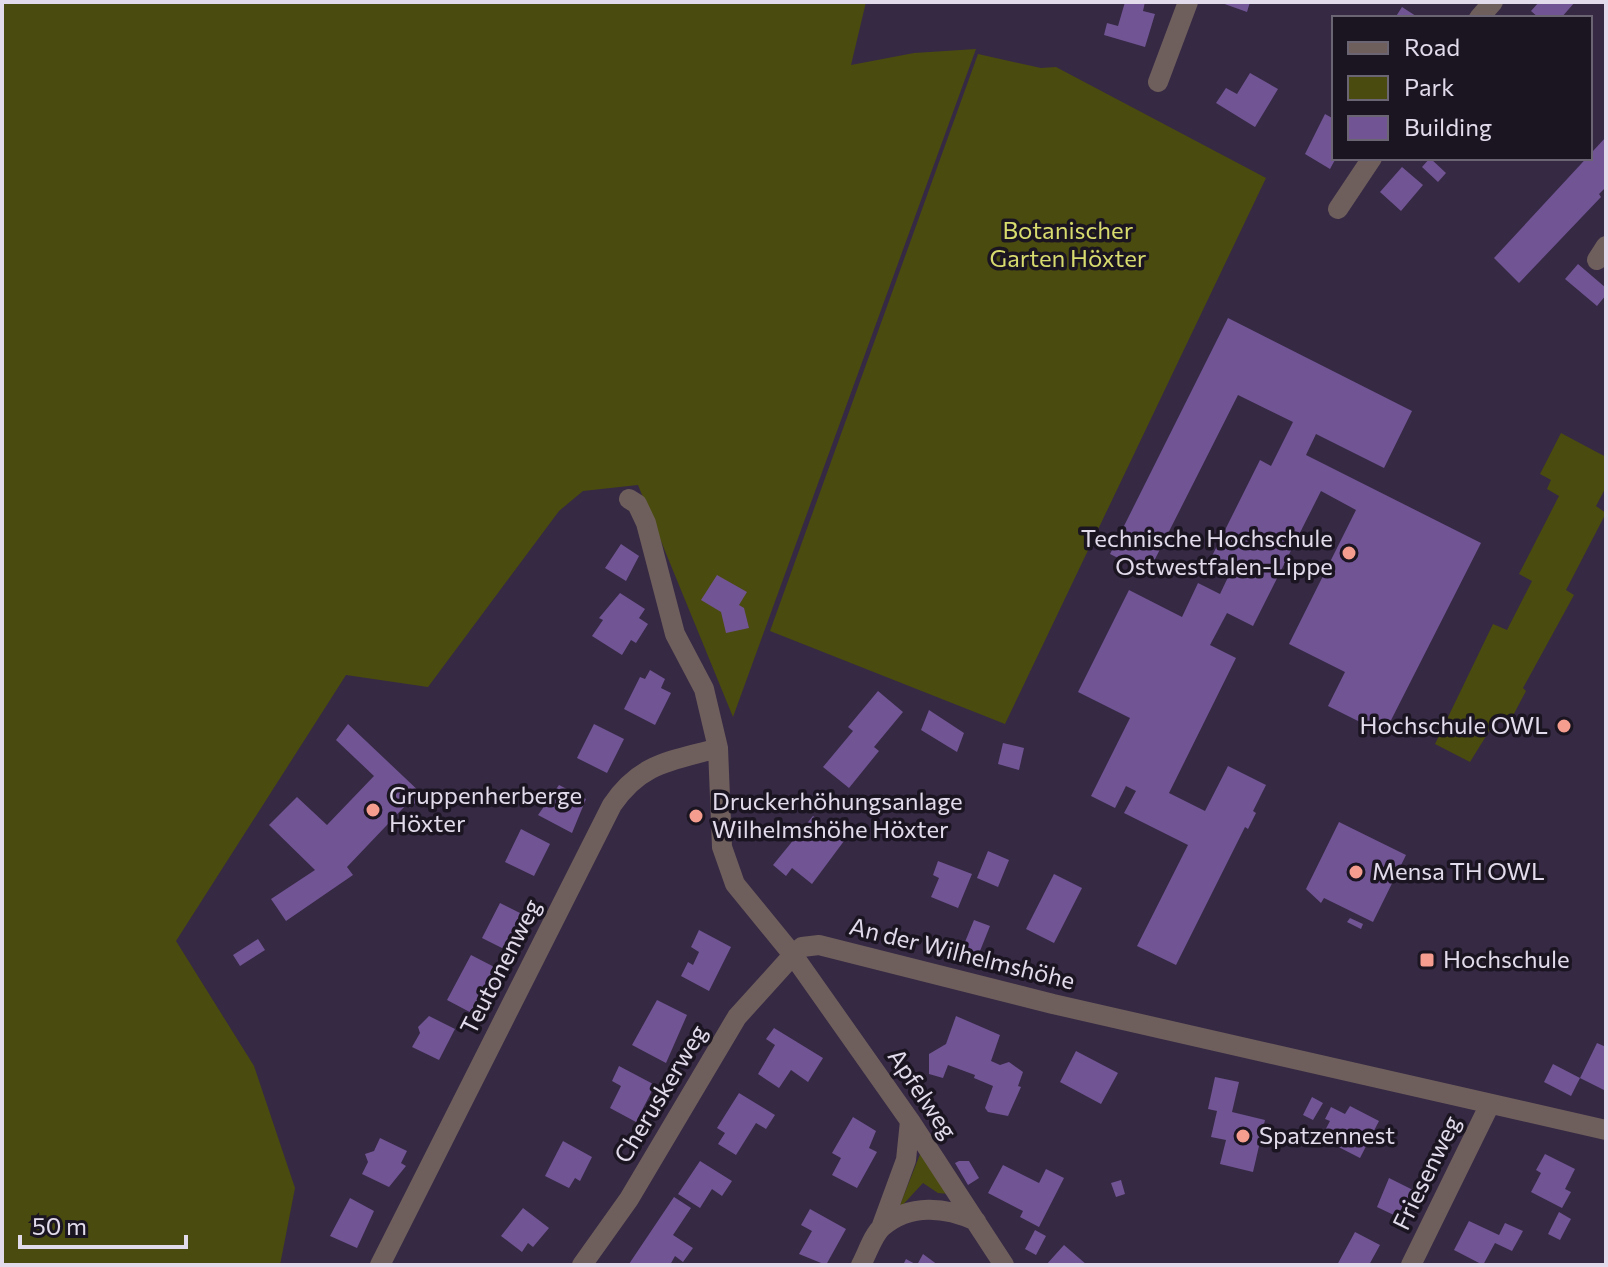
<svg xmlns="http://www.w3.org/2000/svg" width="1608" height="1267" font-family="Commissioner,sans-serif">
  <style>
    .green { fill: #4a4b0f }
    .building { fill: #715494 }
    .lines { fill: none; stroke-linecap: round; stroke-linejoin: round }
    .minor { stroke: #6f5f5c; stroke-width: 20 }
    .poi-dot { fill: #f59d8e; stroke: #1b1521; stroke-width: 3 }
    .labels { text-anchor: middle; stroke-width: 7; stroke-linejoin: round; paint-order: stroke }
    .park-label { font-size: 24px; fill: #d8db6e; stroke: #1b1521 }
    .poi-label { font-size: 24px; fill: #e2dbec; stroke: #1b1521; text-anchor: start }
    .street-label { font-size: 24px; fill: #e2dbec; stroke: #1b1521 }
  </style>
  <rect width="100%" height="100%" fill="#362944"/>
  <path class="green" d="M2,2h864l-15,63 63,-12 62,-4 -243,668 -95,-232 -55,6 -24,20 -131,176 -82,-12 -170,266 78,125 41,122 -15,77h-278z
    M978,54l63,14 15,-1 210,111 -261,546 -235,-93z
    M1561,433l45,24v30l-10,19 10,7 -40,77 8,5 -51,93 3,3 -18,34 -12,-5 -26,42 -35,-18 58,-120 14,6 25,-49 -13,-7 40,-78 -12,-7 4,-9 -11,-6z
    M926,1139l36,56 -24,-2 -15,-10 -25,27z"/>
  <path class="building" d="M1125,2h20l-2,9 12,3 -10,33 -41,-12 3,-12 11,3z
    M1219,2h31l-3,10z
    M1539,2h36l-14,16h-22l-8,-7z
    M1402,7l17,11h-24z
    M1250,73l28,16 -23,38 -39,-24 10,-15 11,6z
    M1325,114l9,5 2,39 -6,11 -25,-15z
    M1606,137v50l-7,7 2,3 -82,86 -25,-25z
    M1430,158l16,15 -8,9 -16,-15z
    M1402,167l21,18 -22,26 -21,-19z
    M1578,264l28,24v7l-9,11 -32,-27z
    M1228,318l184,93 -28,57 -68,-34 -10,21 175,88 -97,191 -56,-28 17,-34 -56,-28 67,-134 -35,-19 -68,135 -26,-13 -17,32 26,13 -67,135 36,18 23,-45 38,19 -13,26 3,2 -8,16 -3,-2 -69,138 -39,-19 51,-101 -64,-32 12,-22 -10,-5 -11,22 -24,-12 39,-78 -52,-26 51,-102 53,27 16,-34 22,11 10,-21 -21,-11 51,-102 11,6 22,-44 -55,-27 -90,178 -38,-19z
    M621,544l18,12 -13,25 -21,-13z
    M717,575l30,17 -8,13 5,3 5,20 -23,5 -5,-21 -20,-12z
    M620,593l25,16 -6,9 9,6 -12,19 -5,-3 -9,15 -30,-19 11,-16 -4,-2z
    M650,670l15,9 -4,9 10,5 -16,32 -31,-16 16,-32 5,2z
    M878,691l25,21 -29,35 5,4 -30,37 -26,-21 30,-36 -5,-4z
    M929,710l35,23 -7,19 -36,-22z
    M348,724l75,71 -13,13 -4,-3 -59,62 6,8 -67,46 -15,-22 44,-29 -46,-45 28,-28 30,28 47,-49 -38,-36z
    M594,724l30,15 -17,34 -30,-15z
    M1003,743l21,5 -5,22 -21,-6z
    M559,785l27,14 -14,34 -34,-18z
    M692,811h8l-1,10 -8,-1z
    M813,816l31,25 -32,43 -20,-16 -6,8 -13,-11z
    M1339,822l67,33 -33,67 -49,-24 -3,5 -15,-14z
    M521,829l29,15 -16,32 -29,-14z
    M988,851l21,9 -11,27 -21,-9z
    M938,861l34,13 -14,34 -27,-11 8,-19 -6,-3z
    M1054,874l28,14 -28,55 -28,-14z
    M500,903l30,15 -18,35 -30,-15z
    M1350,918l13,6 -2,5 -14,-7z
    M974,920l16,6 -16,40 -16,-7z
    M699,930l32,17 -22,44 -28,-15 7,-14 5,3 6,-13 -8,-5z
    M258,939l7,11 -25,16 -7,-11z
    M471,955l35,18 -23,46 -36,-19z
    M657,1000l30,15 -21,48 -34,-18z
    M429,1016l26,13 -16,31 -27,-13 8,-14 -2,-6z
    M956,1016l44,19 -9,26 9,4 9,-3 14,10 -5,14 3,1 -13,29 -20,-4 -3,-4 8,-22 -19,-8 1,-3 -27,-10 -5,13 -14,-4v-20l17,-10z
    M774,1028l49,30 -15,24 -17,-12 -12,18 -21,-14 17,-29 -9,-6z
    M1597,1043l9,4v44l-26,-13z
    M1076,1051l42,22 -17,31 -41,-22z
    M1553,1064l27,14 -9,18 -27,-14z
    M619,1066l36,19 -19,37 -26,-14 11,-22 -9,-5z
    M1215,1077l24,5 -7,30 33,8 -12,52 -33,-8 6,-24 -15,-3 6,-26 -9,-2z
    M739,1093l36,22 -9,14 -10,-6 -20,32 -18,-11 7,-11 -8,-5z
    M1312,1097l11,6 -10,17 -10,-5z
    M1350,1106l29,15 -19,37 -39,-20 9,-17 -5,-2 6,-12 14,7z
    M853,1117l23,14 -7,17 8,4 -20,36 -25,-13 9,-17 -9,-5z
    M380,1138l27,13 -6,12 5,3 -17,21 -27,-13 6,-12 -3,-8 9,-3z
    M563,1141l29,16 -12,24 -5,-3 -6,10 -24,-12z
    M1545,1154l30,15 -10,20 6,3 -9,16 -31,-16 10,-19 -5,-3z
    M700,1161l32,20 -10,15 -10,-7 -12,19 -22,-14z
    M959,1161h10l10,17 -11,7 -13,-22z
    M1003,1165l36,18 7,-14 18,9 -25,49 -19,-10 3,-6 -35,-18z
    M1389,1178l24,12 -13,28 -23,-11z
    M1121,1180l4,14 -9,3 -5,-14z
    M674,1197l17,11 -18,27 20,13 -10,14 -8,-6 -5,9 -41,-1z
    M350,1198l24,13 -17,37 -27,-12z
    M523,1208l26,20 -16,19 -5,-4 -6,9 -21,-16z
    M810,1209l36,20 -20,36 -27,-11 13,-23 -11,-6z
    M1559,1212l12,7 -11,21 -12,-6z
    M1469,1221l30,14 6,-12 18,8 -11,20 -17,-8 -12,22 -29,-15z
    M1035,1230l11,6 -10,19 -11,-6z
    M1355,1232l25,13 -11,20h-32z
    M1064,1245l23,20h-41z
    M923,1254l15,11h-35l3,-6 11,6z"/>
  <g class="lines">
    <path class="minor" d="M1479,18l14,-16
      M1158,82l30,-80
      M1338,209l34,-51
      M1597,260l9,-14
      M629,499l8,5 9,19 29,111 29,55 14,59 4,99 13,37 58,71 117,166 94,144
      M881,1228l25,-68 4,-39
      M380,1265l232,-460c29,-43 60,-44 106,-57
      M582,1265l47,-66 108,-182 56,-62 9,-8 17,-2 234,59 553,126
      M861,1265c6,-11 12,-30 21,-38 28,-24 64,-20 94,-6
      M1411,1265l79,-161"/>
  </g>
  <g class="poi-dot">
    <circle cx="1349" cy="553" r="8"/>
    <circle cx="1564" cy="726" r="8"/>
    <circle cx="373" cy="810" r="8"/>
    <circle cx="696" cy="816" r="8"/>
    <circle cx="1356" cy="872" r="8"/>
    <rect x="1419" y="952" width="16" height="16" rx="4"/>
    <circle cx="1243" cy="1136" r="8"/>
  </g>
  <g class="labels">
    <g class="park-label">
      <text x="1068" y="239">Botanischer<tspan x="1068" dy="28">Garten Höxter</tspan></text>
    </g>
    <g class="poi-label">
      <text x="1333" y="547" text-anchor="end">Technische Hochschule<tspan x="1333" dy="28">Ostwestfalen-Lippe</tspan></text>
      <text x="1548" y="734" text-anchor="end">Hochschule OWL</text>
      <text x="389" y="804">Gruppenherberge<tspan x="389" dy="28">Höxter</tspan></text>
      <text x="712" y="810">Druckerhöhungsanlage<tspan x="712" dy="28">Wilhelmshöhe Höxter</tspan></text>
      <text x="1372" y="880">Mensa TH OWL</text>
      <text x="1443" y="968">Hochschule</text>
      <text x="1259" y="1144">Spatzennest</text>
    </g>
    <g class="street-label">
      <text transform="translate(962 954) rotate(14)" y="8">An der Wilhelmshöhe</text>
      <text transform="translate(501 967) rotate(-63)" y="8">Teutonenweg</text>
      <text transform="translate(661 1094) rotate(-59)" y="8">Cheruskerweg</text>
      <text transform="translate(922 1094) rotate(56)" y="8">Apfelweg</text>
      <text transform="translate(1427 1173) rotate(-64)" y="8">Friesenweg</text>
    </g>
  </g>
  <rect width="1608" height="1267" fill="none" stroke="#e2dbec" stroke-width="8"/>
  <rect x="1332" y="16" width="260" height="144" fill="#1b1521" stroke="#6b6472" stroke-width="2"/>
  <rect x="1348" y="42" width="40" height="12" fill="#6f5f5c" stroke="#6b6472" stroke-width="2"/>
  <text x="1404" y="56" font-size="24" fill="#e2dbec">Road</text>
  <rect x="1348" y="76" width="40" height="24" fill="#4a4b0f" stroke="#6b6472" stroke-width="2"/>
  <text x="1404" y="96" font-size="24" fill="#e2dbec">Park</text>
  <rect x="1348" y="116" width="40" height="24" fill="#715494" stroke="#6b6472" stroke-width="2"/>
  <text x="1404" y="136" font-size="24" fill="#e2dbec">Building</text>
  <path d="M20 1235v12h166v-12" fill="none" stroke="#e2dbec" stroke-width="4"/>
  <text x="32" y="1235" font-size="24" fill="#e2dbec" stroke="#1b1521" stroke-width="6" paint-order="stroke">50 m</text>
</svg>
